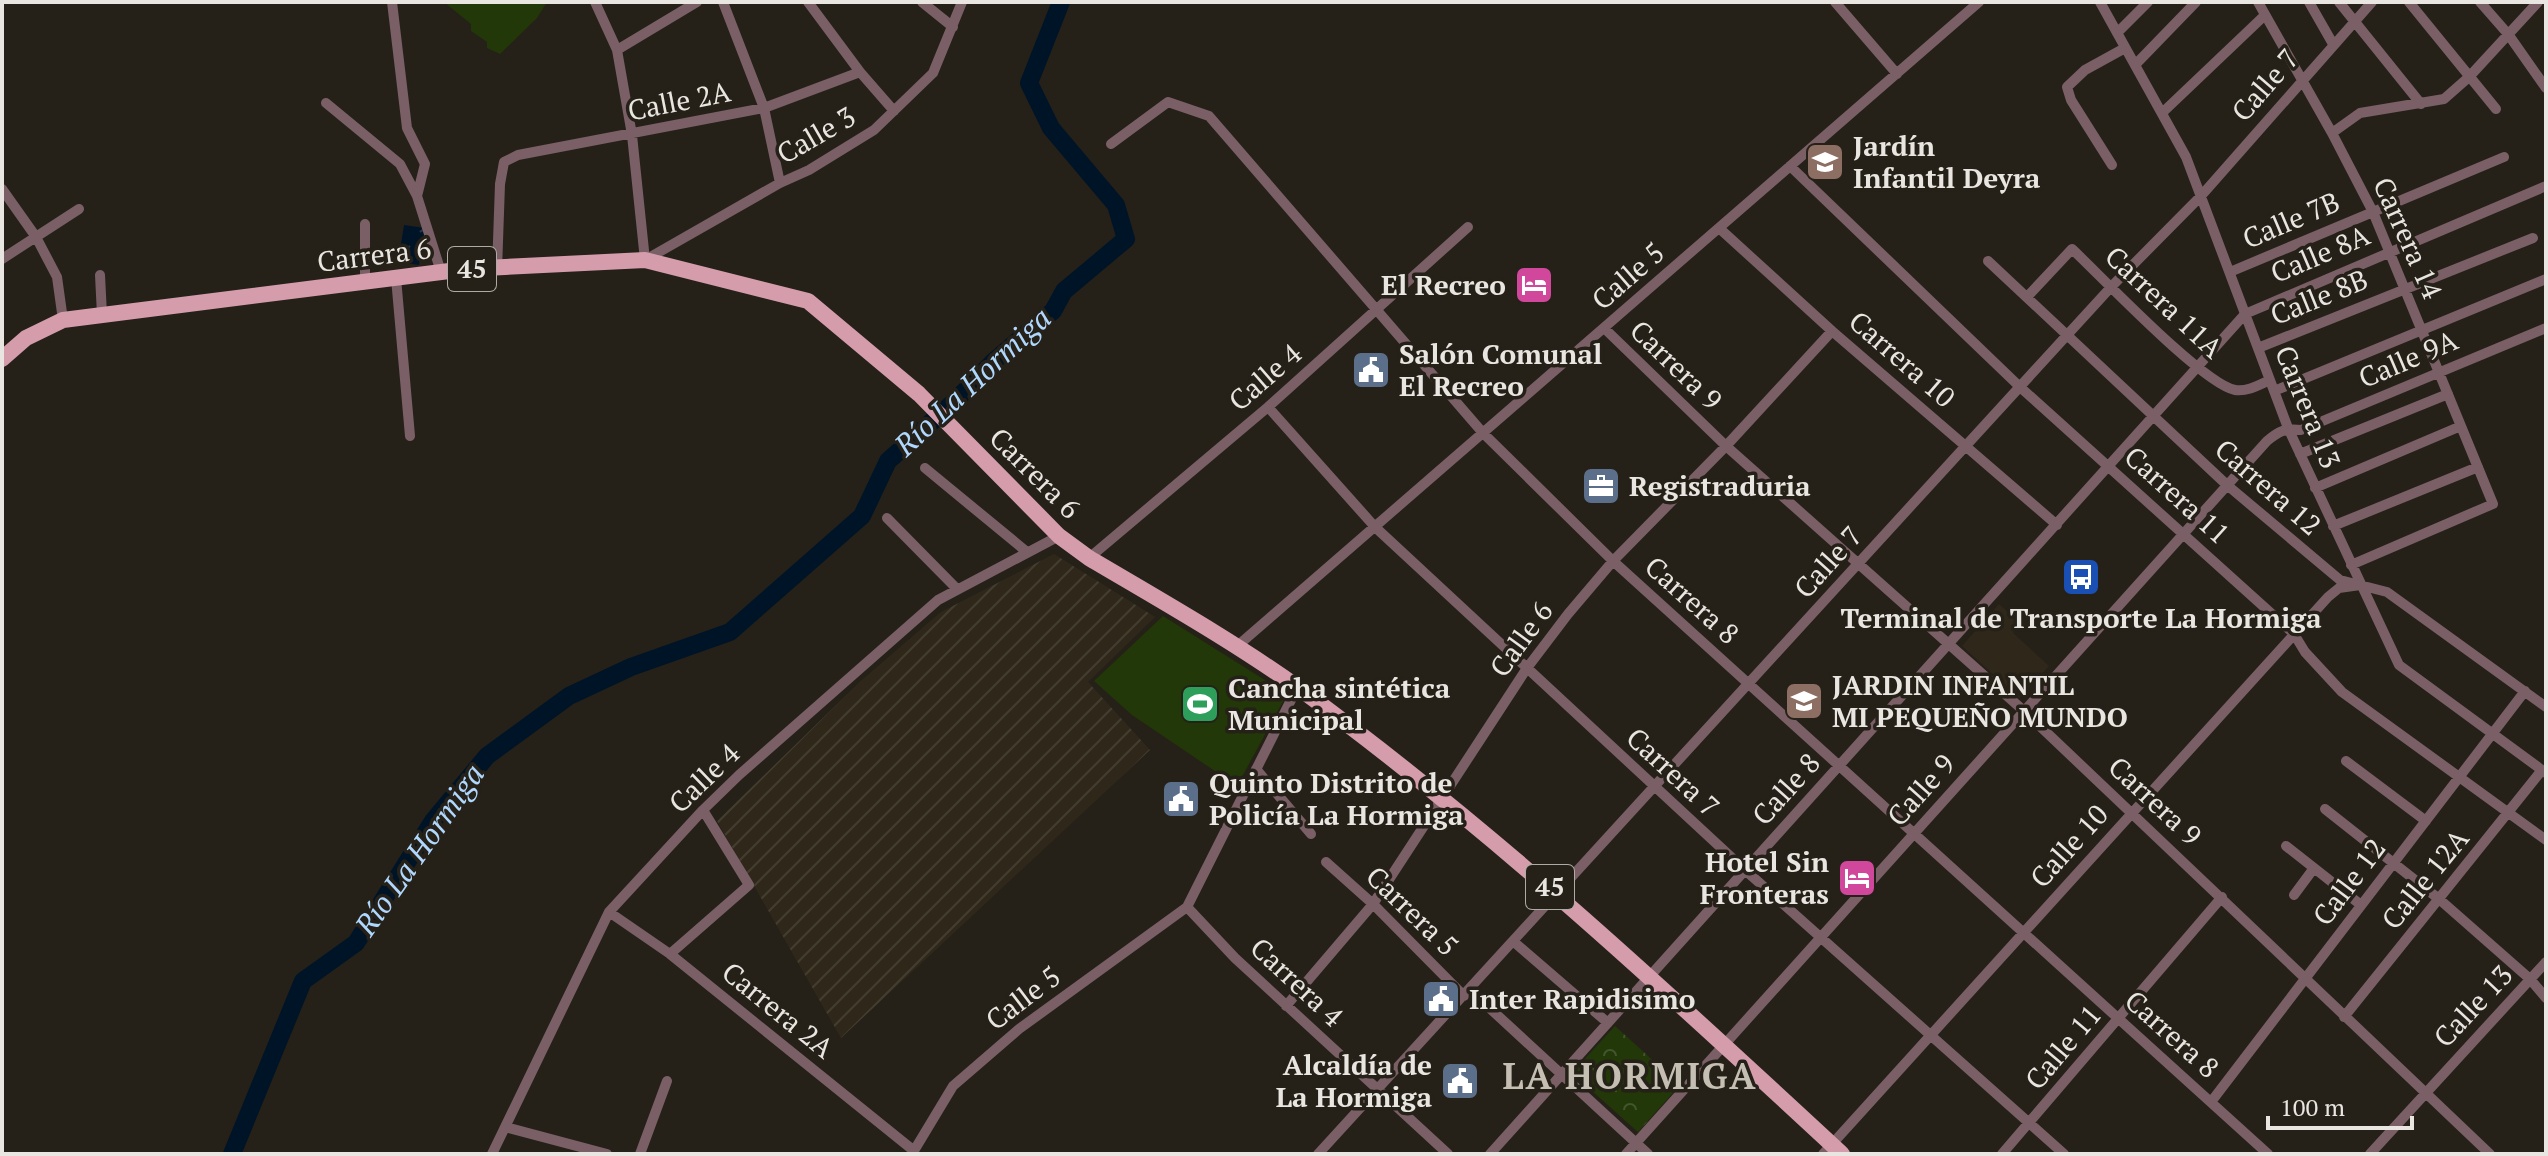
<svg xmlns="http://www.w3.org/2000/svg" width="2548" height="1156" font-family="'PT Serif',serif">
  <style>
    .built { fill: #2f281a }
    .industrial { fill: url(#industrial-furrows) }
    .grass { fill: #223808 }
    .park { fill: url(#park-crowns) }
    .water { fill: url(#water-ripples) }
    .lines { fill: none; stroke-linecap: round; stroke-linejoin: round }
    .river { stroke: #001428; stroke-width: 18 }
    .minor { stroke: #7a5f66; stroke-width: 10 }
    .primary { stroke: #d59cac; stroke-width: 16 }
    .labels { text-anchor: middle; stroke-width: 7; stroke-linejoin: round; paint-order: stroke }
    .shield { fill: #252118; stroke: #aeaba5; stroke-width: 2 }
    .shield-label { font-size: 26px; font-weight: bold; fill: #e9e6e1 }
    .street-label { font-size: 28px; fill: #e9e6e1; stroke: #252118 }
    .poi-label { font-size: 28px; font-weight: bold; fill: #e9e6e1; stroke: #252118; text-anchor: start }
    .water-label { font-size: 30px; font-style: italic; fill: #b0d8ff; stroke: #252118 }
    .district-label { font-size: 36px; font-weight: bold; letter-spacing: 2px; fill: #c4beb3; stroke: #252118 }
  </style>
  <defs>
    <pattern id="industrial-furrows" width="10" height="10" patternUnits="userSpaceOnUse" patternTransform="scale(2)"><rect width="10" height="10" fill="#2f281a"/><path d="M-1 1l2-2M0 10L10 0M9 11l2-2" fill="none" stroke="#433d30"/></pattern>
    <pattern id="park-crowns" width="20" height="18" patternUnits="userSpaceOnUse" patternTransform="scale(2)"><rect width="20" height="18" fill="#223808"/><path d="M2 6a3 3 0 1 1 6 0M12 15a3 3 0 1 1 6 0" fill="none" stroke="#42552c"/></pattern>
    <pattern id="water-ripples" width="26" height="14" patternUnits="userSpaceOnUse" patternTransform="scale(2)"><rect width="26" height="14" fill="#001428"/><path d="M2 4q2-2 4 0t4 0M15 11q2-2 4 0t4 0" fill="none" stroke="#253647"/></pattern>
  </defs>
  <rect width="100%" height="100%" fill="#252118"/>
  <path class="built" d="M1999,604l22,20 -8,9 36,33 -30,32 -57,-52z"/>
  <path class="industrial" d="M1054,554l101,63 -67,65 62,68 -309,288 -124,-217 145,-141 79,-68z"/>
  <path class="grass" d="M444,2h103l-10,16 -37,36 -13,-6v-6l-16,-11v-7z
    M1163,616l124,78 -50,92 -105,-71 -38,-34z"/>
  <path class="park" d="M1615,1026l65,59 -42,47 -66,-59z"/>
  <path class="water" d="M404,225l21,3 -6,37 -21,-3z"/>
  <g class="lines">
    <path class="river" d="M232,1154l71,-173 53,-38 77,-122 54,-65 82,-60 62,-29 99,-35 132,-116 26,-55 67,-60 39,-40 59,-50 11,-20 62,-52 -10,-34 -65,-77 -22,-45 32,-81"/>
    <path class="minor" d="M392,2l15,126 18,36 -8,32
      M595,2l22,48 15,85 13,125 135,-77 29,-13 65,-40 59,-57 29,-71
      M723,2l41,106 16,75
      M808,2l52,70 34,39
      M922,2l31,25
      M1835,2l62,72
      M2100,2l86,155 102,271 111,237 147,108
      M2258,2l74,131 41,79 120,292 -142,61
      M2309,2l24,42
      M2339,2l82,102
      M2409,2l87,107
      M2480,2l28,32 38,54
      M2117,33l31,-31
      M617,50l80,-48
      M2135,65l61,-63
      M326,103l74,61 17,32 24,76
      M2162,113l103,-98
      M2332,133l28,-20 84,-14 25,-22 69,-75
      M1111,144l57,-42 41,14 274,317 130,128 655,593
      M2112,165l-41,-65 -4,-13 18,-17 40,-22
      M1790,166l230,221 274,247 11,18 37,40 204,148
      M2,189l34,48 21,40 6,43
      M365,224v59
      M1719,228l113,103 225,194
      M2,259l77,-50
      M1988,261l239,224 113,95 47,12 159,115
      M497,270l3,-86 4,-22 14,-7 246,-47 96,-36
      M2230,272l274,-115
      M100,275l2,40
      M396,278l14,158
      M2027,297l45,-48c29,27 131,135 163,141 12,2 24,-5 35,-10
      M1604,328l122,118 298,265 466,443
      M2258,348l275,-110
      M2274,391l272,-112
      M1268,407l107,120 370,343 319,284
      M2300,454l148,-60
      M925,468l102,84
      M2315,488l146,-62
      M887,518l69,70
      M2333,526l145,-59
      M1089,558l179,-151 200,-180
      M1235,648l744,-646
      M2346,761l80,60
      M1256,769l55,65
      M2325,809l114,90 91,80 16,19
      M2286,846l75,59
      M1326,862l47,42 91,92
      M2294,895l20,-27
      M1187,907l48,51 213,196
      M609,912l61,42 243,196
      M1514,942l94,81
      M670,954l79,-69 -46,-75
      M1470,990l178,164
      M1286,1006l87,-102 154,-236 41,-54 45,-53 113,-115 106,-115
      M2344,1017l198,-247
      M2211,1102l314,-411
      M505,1127l102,27
      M492,1154l117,-242 94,-102 36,-35 199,-175 121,-64
      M640,1154l27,-73
      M912,1154l41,-68 66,-57 168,-122 110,-219
      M1318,1154l794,-868 89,-90 171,-194
      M1490,1154l755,-840 301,-128
      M1626,1154l641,-713c12,-10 18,-13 34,-11l245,-102
      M1823,1154l505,-557 11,-9 21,-3
      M2002,1154l220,-257
      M2370,1154l176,-192"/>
    <path class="primary" d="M2,359l24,-21 37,-18 402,-51 180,-9 163,41 111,93 140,142 30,22c71,42 144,83 211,131 193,141 367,303 542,465"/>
  </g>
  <defs>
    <g id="school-square" transform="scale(2)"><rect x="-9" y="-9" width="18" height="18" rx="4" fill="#8d6e63" stroke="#252118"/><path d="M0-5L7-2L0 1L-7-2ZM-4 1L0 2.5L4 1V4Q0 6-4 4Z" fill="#fff"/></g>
    <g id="hotel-square" transform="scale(2)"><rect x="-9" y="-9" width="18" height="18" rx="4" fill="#d1479c" stroke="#252118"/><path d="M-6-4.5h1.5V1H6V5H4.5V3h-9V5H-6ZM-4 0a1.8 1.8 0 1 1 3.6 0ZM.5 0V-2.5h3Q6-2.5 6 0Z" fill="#fff"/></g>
    <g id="civic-square" transform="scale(2)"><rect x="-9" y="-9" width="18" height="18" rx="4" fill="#5c6f8a" stroke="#252118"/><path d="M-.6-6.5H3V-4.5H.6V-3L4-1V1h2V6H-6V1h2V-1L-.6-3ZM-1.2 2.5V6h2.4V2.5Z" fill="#fff"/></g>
    <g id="office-square" transform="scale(2)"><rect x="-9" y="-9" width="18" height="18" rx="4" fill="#5c6f8a" stroke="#252118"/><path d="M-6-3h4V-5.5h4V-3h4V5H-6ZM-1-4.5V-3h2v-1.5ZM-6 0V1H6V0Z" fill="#fff"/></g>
    <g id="bus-square" transform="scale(2)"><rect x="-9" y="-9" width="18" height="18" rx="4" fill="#1a4fb4" stroke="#252118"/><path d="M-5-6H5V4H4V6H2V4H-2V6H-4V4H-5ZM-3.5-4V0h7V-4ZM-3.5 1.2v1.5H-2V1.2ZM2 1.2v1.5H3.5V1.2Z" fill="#fff"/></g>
    <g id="stadium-square" transform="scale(2)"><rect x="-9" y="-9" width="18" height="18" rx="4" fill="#2e9e5b" stroke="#252118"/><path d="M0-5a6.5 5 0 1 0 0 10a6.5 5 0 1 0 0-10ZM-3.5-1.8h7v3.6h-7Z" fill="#fff"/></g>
  </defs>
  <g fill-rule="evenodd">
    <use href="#school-square" x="1825" y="162"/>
    <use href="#hotel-square" x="1534" y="285"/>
    <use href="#civic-square" x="1371" y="370"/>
    <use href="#office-square" x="1601" y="486"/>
    <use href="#bus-square" x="2081" y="577"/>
    <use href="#school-square" x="1804" y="701"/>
    <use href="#stadium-square" x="1200" y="704"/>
    <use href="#civic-square" x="1181" y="799"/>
    <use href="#hotel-square" x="1857" y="878"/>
    <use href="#civic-square" x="1441" y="999"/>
    <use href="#civic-square" x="1460" y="1081"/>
  </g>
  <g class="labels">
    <g class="shield">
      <rect x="448" y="247" width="48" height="44" rx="6"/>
      <rect x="1526" y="865" width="48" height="44" rx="6"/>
    </g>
    <g class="shield-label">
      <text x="472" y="278">45</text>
      <text x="1550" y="896">45</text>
    </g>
    <g class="street-label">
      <text transform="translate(2265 85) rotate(-49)" y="10">Calle 7</text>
      <text transform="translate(679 101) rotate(-11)" y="10">Calle 2A</text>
      <text transform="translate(816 135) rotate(-30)" y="10">Calle 3</text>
      <text transform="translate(2291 220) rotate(-23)" y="10">Calle 7B</text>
      <text transform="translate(2408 238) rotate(66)" y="10">Carrera 14</text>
      <text transform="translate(2320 254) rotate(-23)" y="10">Calle 8A</text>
      <text transform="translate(374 255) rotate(-7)" y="10">Carrera 6</text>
      <text transform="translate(1628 276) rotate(-41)" y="10">Calle 5</text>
      <text transform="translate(2319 297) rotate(-22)" y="10">Calle 8B</text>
      <text transform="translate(2164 302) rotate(43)" y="10">Carrera 11A</text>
      <text transform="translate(1902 359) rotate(41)" y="10">Carrera 10</text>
      <text transform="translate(2408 359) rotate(-23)" y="10">Calle 9A</text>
      <text transform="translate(1676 365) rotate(44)" y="10">Carrera 9</text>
      <text transform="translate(1265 377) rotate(-41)" y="10">Calle 4</text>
      <text transform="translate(2308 407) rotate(68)" y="10">Carrera 13</text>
      <text transform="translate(1035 473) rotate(45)" y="10">Carrera 6</text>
      <text transform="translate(2268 487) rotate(41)" y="10">Carrera 12</text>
      <text transform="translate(2177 495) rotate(42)" y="10">Carrera 11</text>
      <text transform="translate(1828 562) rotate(-48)" y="10">Calle 7</text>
      <text transform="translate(1692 600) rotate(42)" y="10">Carrera 8</text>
      <text transform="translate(1521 639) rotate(-54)" y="10">Calle 6</text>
      <text transform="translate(1673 772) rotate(43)" y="10">Carrera 7</text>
      <text transform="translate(704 778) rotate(-44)" y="10">Calle 4</text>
      <text transform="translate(1786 789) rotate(-48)" y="10">Calle 8</text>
      <text transform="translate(1921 790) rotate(-48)" y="10">Calle 9</text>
      <text transform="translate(2155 801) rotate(43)" y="10">Carrera 9</text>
      <text transform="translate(2069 846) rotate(-48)" y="10">Calle 10</text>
      <text transform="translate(2425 879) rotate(-51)" y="10">Calle 12A</text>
      <text transform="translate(2349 882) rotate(-53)" y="10">Calle 12</text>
      <text transform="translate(1412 911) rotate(44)" y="10">Carrera 5</text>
      <text transform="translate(1297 982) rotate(43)" y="10">Carrera 4</text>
      <text transform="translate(1023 998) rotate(-37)" y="10">Calle 5</text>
      <text transform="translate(2473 1006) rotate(-47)" y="10">Calle 13</text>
      <text transform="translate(778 1010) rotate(39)" y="10">Carrera 2A</text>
      <text transform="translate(2172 1034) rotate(42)" y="10">Carrera 8</text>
      <text transform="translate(2063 1047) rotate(-50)" y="10">Calle 11</text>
    </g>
    <g class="poi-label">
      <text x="1853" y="156">Jardín<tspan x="1853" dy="32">Infantil Deyra</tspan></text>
      <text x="1506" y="295" text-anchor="end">El Recreo</text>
      <text x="1399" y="364">Salón Comunal<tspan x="1399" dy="32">El Recreo</tspan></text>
      <text x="1629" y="496">Registraduria</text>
      <text x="2081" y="628" text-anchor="middle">Terminal de Transporte La Hormiga</text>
      <text x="1832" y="695">JARDIN INFANTIL<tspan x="1832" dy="32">MI PEQUEÑO MUNDO</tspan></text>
      <text x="1228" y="698">Cancha sintética<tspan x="1228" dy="32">Municipal</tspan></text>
      <text x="1209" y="793">Quinto Distrito de<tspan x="1209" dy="32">Policía La Hormiga</tspan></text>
      <text x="1829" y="872" text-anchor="end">Hotel Sin<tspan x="1829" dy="32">Fronteras</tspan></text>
      <text x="1469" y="1009">Inter Rapidisimo</text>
      <text x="1432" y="1075" text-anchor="end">Alcaldía de<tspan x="1432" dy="32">La Hormiga</tspan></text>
    </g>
    <g class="water-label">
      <text transform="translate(973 382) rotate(-43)" y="10">Río La Hormiga</text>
      <text transform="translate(420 850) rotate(-55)" y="10">Río La Hormiga</text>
    </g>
    <g class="district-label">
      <text x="1630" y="1089">LA HORMIGA</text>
    </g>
  </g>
  <rect width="2548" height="1156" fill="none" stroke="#e9e6e1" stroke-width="8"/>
  <path d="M2268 1116v12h144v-12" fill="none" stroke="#e9e6e1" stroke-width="4"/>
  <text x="2280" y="1116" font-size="24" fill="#e9e6e1" stroke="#252118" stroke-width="6" paint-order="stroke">100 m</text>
</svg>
